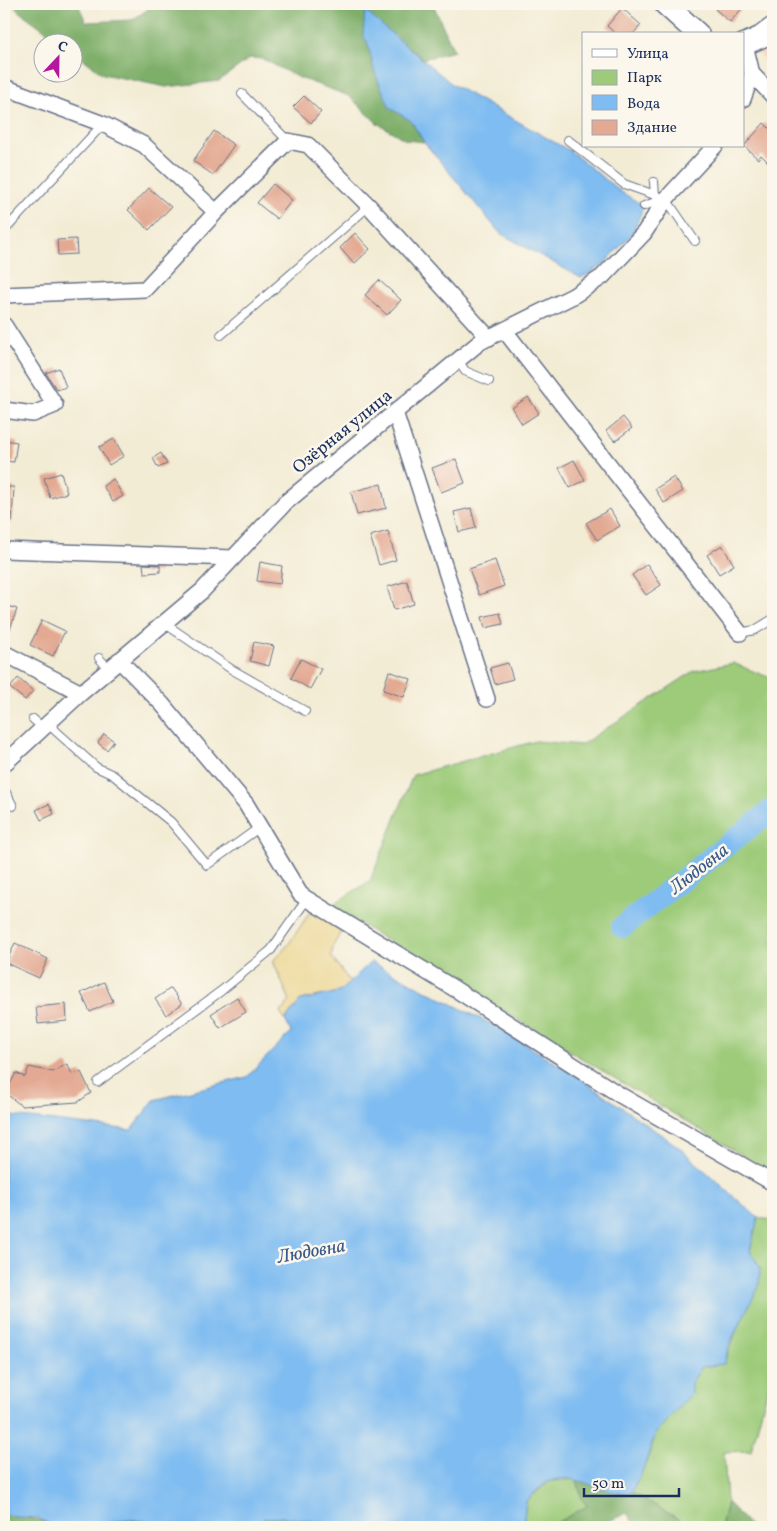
<svg xmlns="http://www.w3.org/2000/svg" width="777" height="1531" font-family="Vollkorn,serif">
  <style>
    .built { fill: #f5d3c1 }
    .green { fill: #9dcb79; stroke: #5c7d6c }
    .forest { fill: #7eaf69; stroke: #4c6f64 }
    .sand { fill: #eeda9e; stroke: #84847e }
    .water { fill: #7ebcf1; stroke: #4c76a8 }
    .lines { fill: none; stroke-linecap: round; stroke-linejoin: round }
    .river { stroke: #7ebcf1; stroke-width: 22 }
    .building { fill: #e3a992 }
    .service-casing { stroke: #677188; stroke-width: 10 }
    .minor-casing { stroke: #677188; stroke-width: 18 }
    .secondary-casing { stroke: #677188; stroke-width: 24 }
    .service { stroke: #fff; stroke-width: 8 }
    .minor { stroke: #fff; stroke-width: 15 }
    .secondary { stroke: #fff; stroke-width: 21 }
    .labels { text-anchor: middle; stroke-width: 5; stroke-linejoin: round; paint-order: stroke }
    .street-label { font-size: 18px; fill: #1b2f5e; stroke: #fbf7ec }
    .water-label { font-size: 19px; font-style: italic; fill: #39598a; stroke: #fbf7ec }
  </style>
  <rect width="100%" height="100%" fill="#fbf7ec"/>
  <filter id="ink" filterUnits="userSpaceOnUse"><feTurbulence type="fractalNoise" baseFrequency=".02" numOctaves="2"/><feDisplacementMap in="SourceGraphic" scale="10" xChannelSelector="R" yChannelSelector="G"/><feConvolveMatrix kernelMatrix="1 2 1 2 8 2 1 2 1" color-interpolation-filters="sRGB"/></filter>
  <filter id="wash" filterUnits="userSpaceOnUse"><feTurbulence type="fractalNoise" baseFrequency=".0096" numOctaves="4" result="noise"/><feDisplacementMap in="SourceGraphic" scale="20" xChannelSelector="R" yChannelSelector="G"/><feGaussianBlur stdDeviation="1.12" result="paint"/><feColorMatrix in="noise" values="0 0 0 0 0 0 0 0 0 0 0 0 0 0 0 0 0 1.4 0 .05"/><feComposite in="paint" operator="in"/></filter>
  <g filter="url(#wash)">
    <rect width="100%" height="100%" fill="#f3ecd5"/>
    <path class="built" d="M773,38v34l-16,-21z"/>
    <path class="green" d="M733,663l40,16v495l-443,-268 40,-25 43,-106 123,-34 45,4 113,-74z
      M758,1218l15,2v149l-22,82 -27,1 3,50 -6,25 -30,-1 -59,-34 17,-37 7,-22 34,-39 1,-11 11,-16 22,-4 36,-95 -10,-17z
      M577,1479l5,20 6,7 -39,21h-26l3,-26 24,-20z"/>
    <path class="forest" d="M15,4h63l8,18 46,-2 24,-16h277l21,47 -31,8 -58,-47 2,29 8,32 15,34 21,14 13,21 -18,-2 -29,-17 -28,-27 -52,-19 -34,-18 -13,-1 -31,23 -53,6 -63,-13 -30,-23 -1,-9h-11l-45,-33z
      M577,1479l47,15 8,-2 59,34 8,1h-63l-9,-14 -31,14h-47l38,-21 -5,-7z
      M727,1502l24,25h-30z
      M4,1514c22,6 29,1 51,13h-51z
      M283,1517l73,10h-102l11,-9z
      M126,1519l70,8h-103z"/>
    <path class="sand" d="M312,909l32,19 -10,16 -3,12 19,26 -11,10 -38,8 -16,20 -5,-7 10,-12 -17,-40 15,-16z"/>
    <path class="water" d="M365,11l88,74 117,66 51,41 23,14 -12,28 -29,31 -22,13 -81,-45 -76,-91 -13,-21 -21,-13 -15,-35 -8,-32 -4,-5z
      M371,962l135,70 75,47 95,66 82,73 -8,33 10,17 -1,18 -30,59 -5,19 -22,3 -11,16v11l-35,39 -14,39 -10,20c-27,6 -53,-21 -81,-11 -8,2 -18,14 -25,20l-3,26h-167l-73,-10 -18,1 -11,9h-58l-70,-8 -33,8h-38l-17,-9 -23,-1 -11,-3v-399l127,15 23,-30 93,-23 44,-45 -6,-12 16,-20 38,-8z"/>
    <g class="lines">
      <path class="river" d="M622,927l151,-118"/>
    </g>
    <g id="blocks">
      <path class="building" d="M720,4h26l-16,18 -15,-13z
        M622,8l19,17 -8,9h-17l-9,-8z
        M304,96l17,16 -10,11 -18,-16z
        M764,123l9,9v35l-12,-12 -3,4 -14,-13z
        M214,131l20,14 -21,30 -20,-14z
        M273,184l19,16 -15,19 -20,-16z
        M149,188l22,19 -22,23 -21,-20z
        M355,233l15,16 -16,15 -14,-16z
        M76,239l1,15 -19,1 -1,-15z
        M379,280l22,20 -14,15 -22,-20z
        M59,368l7,19 -9,3 -11,-17z
        M528,397l11,16 -17,11 -10,-16z
        M623,417l9,11 -17,13 -9,-10z
        M114,439l10,17 -15,9 -10,-18z
        M4,440l13,2 -3,20 -10,-1z
        M161,453l6,11 -9,4 -5,-10z
        M456,459l9,24 -24,9 -9,-24z
        M574,460l11,20 -15,8 -11,-20z
        M61,473l6,20 -17,5 -6,-20z
        M674,477l9,14 -19,12 -9,-14z
        M113,479l10,17 -10,6 -10,-16z
        M381,484l5,24 -29,7 -6,-23z
        M4,487h10l-2,35h-8z
        M471,508l5,20 -17,4 -5,-20z
        M610,509l10,17 -23,14 -11,-17z
        M388,531l8,29 -17,5 -9,-29z
        M722,545l12,20 -15,9 -12,-19z
        M495,560l9,26 -25,9 -10,-26z
        M260,562l22,4 -2,18 -23,-3z
        M143,564l17,1v7l-16,1z
        M647,564l14,21 -15,10 -14,-20z
        M407,581l7,23 -20,6 -7,-23z
        M4,605l13,4 -12,35h-1z
        M500,613l3,11 -18,4 -3,-11z
        M42,620l23,11 -12,25 -23,-11z
        M254,642l20,4 -5,20 -19,-5z
        M301,659l20,10 -11,20 -19,-11z
        M508,663l5,16 -18,5 -5,-16z
        M389,671l22,8 -7,18 -21,-7z
        M18,678l15,13 -8,9 -15,-12z
        M104,734l10,7 -7,9 -9,-7z
        M49,804l5,10 -13,6 -5,-10z
        M15,943l33,16 -9,19 -33,-15z
        M104,982l9,19 -23,11 -9,-19z
        M171,988l11,16 -16,11 -11,-16z
        M237,997l9,15 -26,16 -9,-14z
        M66,1004l1,17 -29,3 -2,-17z
        M67,1064l5,10 9,-2 10,21 -13,9 -56,4 -17,-13 11,-20 9,4 4,-10 24,5z"/>
    </g>
  </g>
  <g filter="url(#ink)">
    <use href="#blocks" fill-opacity="0" stroke="#677188" stroke-width="1"/>
    <g class="lines">
      <g class="service-casing">
        <path id="service" d="M242,94l46,47
          M568,140l56,44 42,15 29,42
          M654,182l1,13
          M644,206l20,-7
          M4,231l99,-107
          M221,335l148,-129
          M458,360l7,11 24,10
          M164,623l67,46 74,42
          M740,633l15,-3 18,-11
          M99,658l10,11
          M33,719l10,9
          M48,724l48,43 17,8 58,47 36,43 53,-38
          M4,789l9,17
          M98,1082l123,-91 50,-41 36,-51"/>
      </g>
      <g class="minor-casing">
        <path id="minor" d="M745,45l7,29 21,22
          M4,87l99,37 41,21 72,67 72,-71 20,4 61,61 120,132
          M743,99l9,-25
          M4,295l141,-6 71,-77
          M4,325l51,80 -22,9 -29,-4
          M505,331l235,302
          M395,412l92,287
          M4,550l229,8
          M4,653l77,40
          M119,660l43,44 84,100 54,90 7,5 148,90 165,106 153,88
          M4,764l77,-71 121,-102 83,-88 195,-161 93,-46 29,-19 42,-44 22,-34 49,-53"/>
      </g>
      <g class="secondary-casing">
        <path id="secondary" d="M665,4l33,30
          M743,45l18,-8 12,-9"/>
      </g>
      <use href="#service" class="service"/>
      <use href="#minor" class="minor"/>
      <use href="#secondary" class="secondary"/>
    </g>
  </g>
  <g class="labels">
    <g class="street-label">
      <text transform="translate(342 431) rotate(-39)" y="6">Озёрная улица</text>
    </g>
    <g class="water-label">
      <text transform="translate(698 868) rotate(-38)" y="7">Людовна</text>
      <text transform="translate(311 1250) rotate(-10)" y="7">Людовна</text>
    </g>
  </g>
  <rect width="777" height="1531" fill="none" stroke="#fbf7ec" stroke-width="20"/>
  <rect x="582" y="32" width="162" height="115" fill="#fbf7ec" stroke="#a1a7b3"/>
  <rect x="592" y="49" width="25" height="8" fill="#ffffff" stroke="#a1a7b3"/>
  <text x="627" y="58" font-size="15" fill="#1b2f5e">Улица</text>
  <rect x="592" y="70" width="25" height="15" fill="#9dcb79" stroke="#a1a7b3"/>
  <text x="627" y="82" font-size="15" fill="#1b2f5e">Парк</text>
  <rect x="592" y="95" width="25" height="15" fill="#7ebcf1" stroke="#a1a7b3"/>
  <text x="627" y="108" font-size="15" fill="#1b2f5e">Вода</text>
  <rect x="592" y="120" width="25" height="15" fill="#e3a992" stroke="#a1a7b3"/>
  <text x="627" y="132" font-size="15" fill="#1b2f5e">Здание</text>
  <g transform="translate(58 58) rotate(22)"><circle r="24" fill="#fbf7ec" stroke="#a1a7b3"/>
  <path d="M0-4L9 19L0 12L-9 19Z" fill="#b5179e"/>
  <text y="-8" font-size="14" font-weight="bold" text-anchor="middle" fill="#1b2f5e">С</text>
  </g>
  <path d="M584 1488v8h95v-8" fill="none" stroke="#1b2f5e" stroke-width="2.5"/>
  <text x="592" y="1488" font-size="15" fill="#1b2f5e" stroke="#fbf7ec" stroke-width="4" paint-order="stroke">50 m</text>
</svg>
